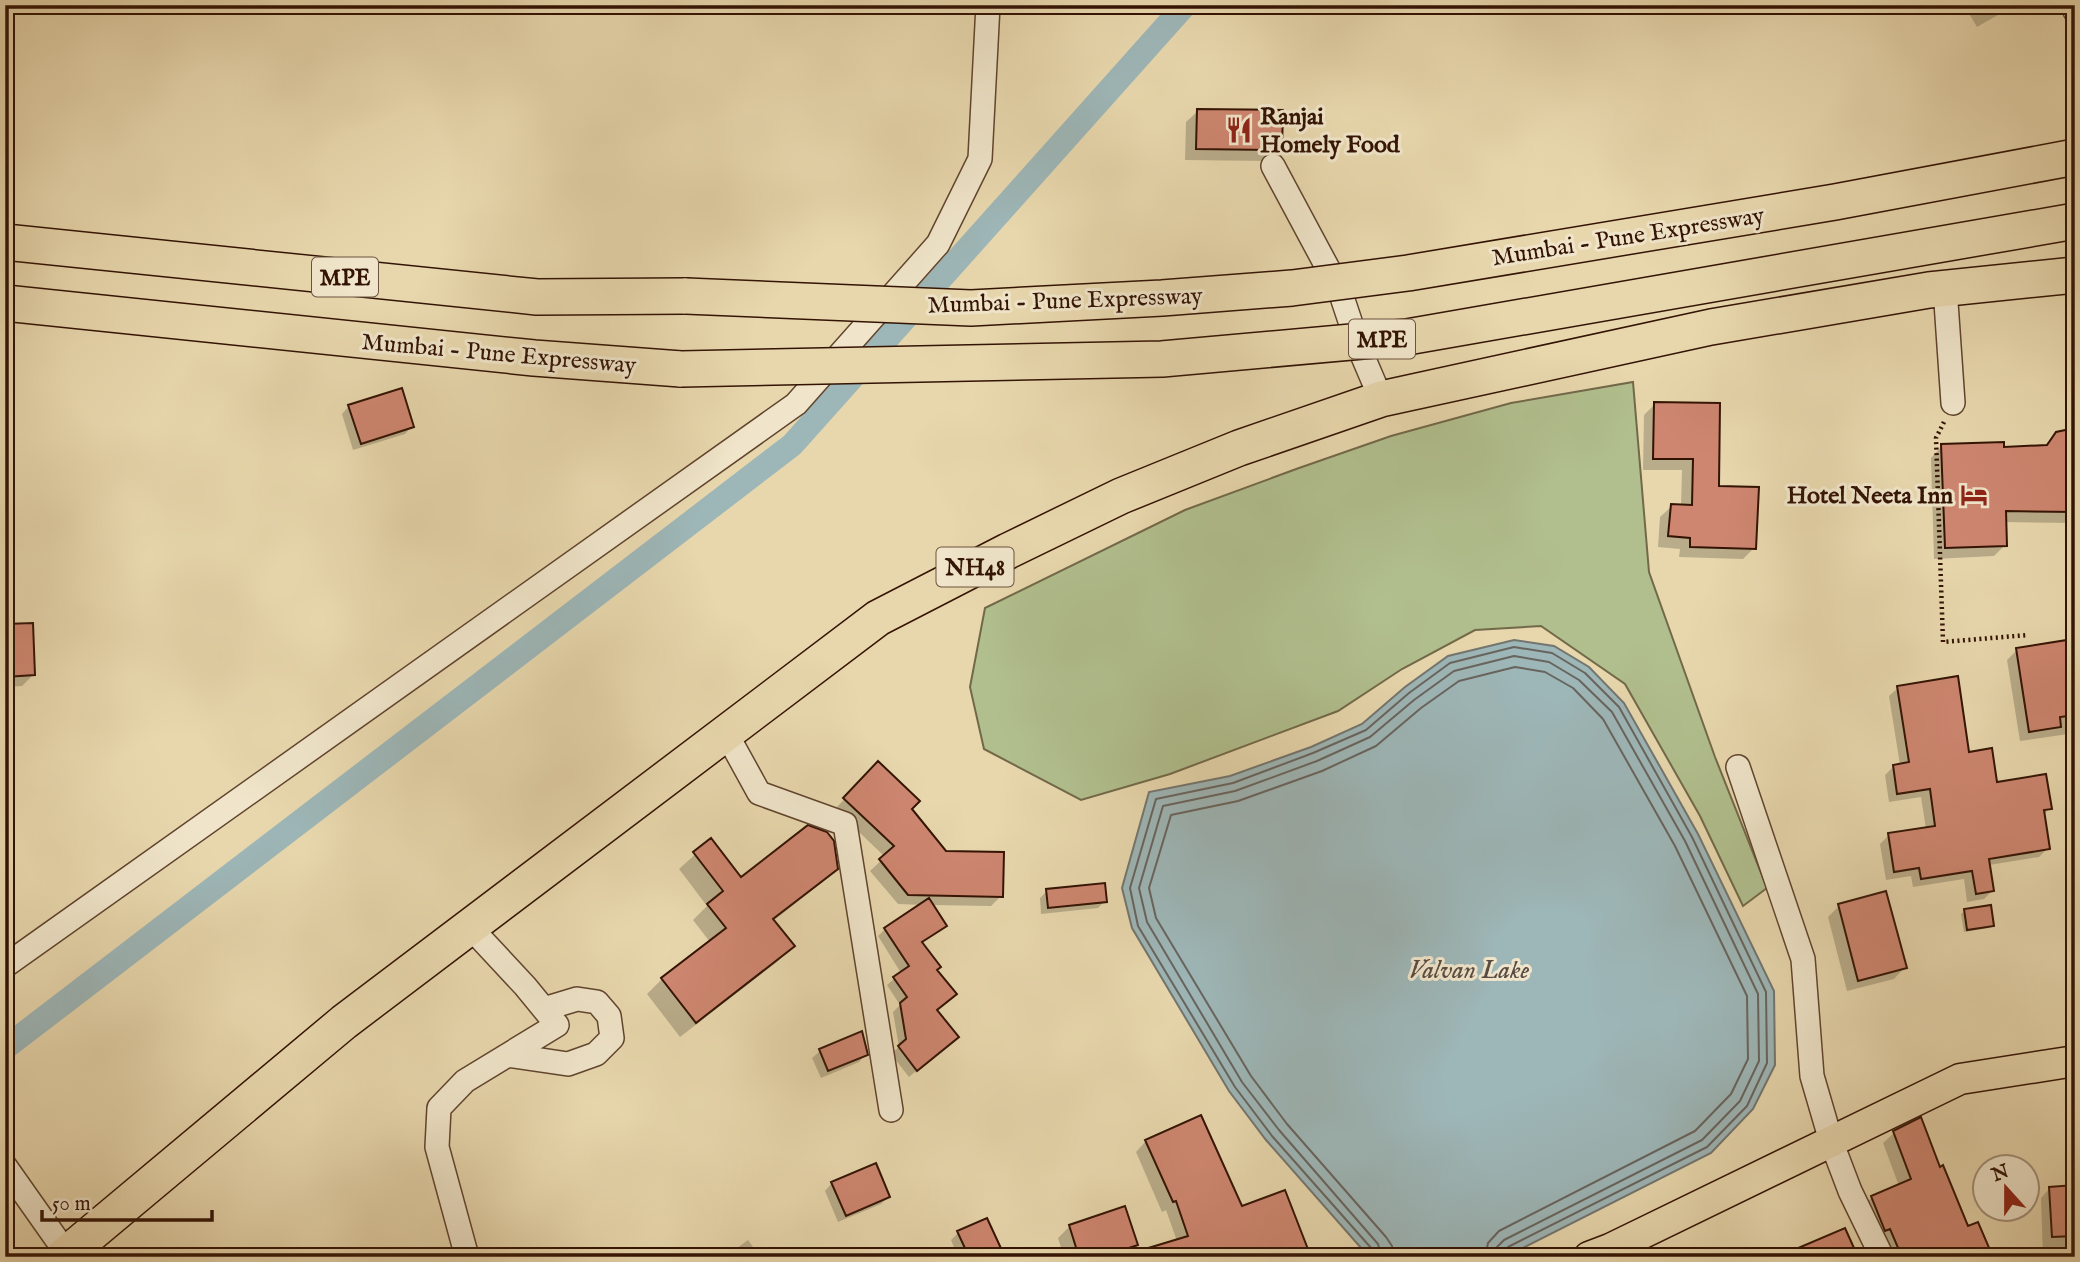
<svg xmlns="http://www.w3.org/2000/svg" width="2080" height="1262" font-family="'IM FELL English',serif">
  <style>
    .green { fill: #b1bf8e; stroke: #726949; stroke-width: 2 }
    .water { fill: #9db6b7; stroke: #73756f; stroke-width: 2 }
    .shadow { fill: #0003 }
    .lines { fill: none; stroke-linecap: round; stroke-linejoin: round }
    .shore { stroke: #68645e; stroke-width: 2 }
    .canal { stroke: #9db6b7; stroke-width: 24 }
    .building { fill: #ce8670; stroke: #331304; stroke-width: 2 }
    .minor-casing { stroke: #60442e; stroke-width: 26 }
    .major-casing { stroke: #331304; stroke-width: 33 }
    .highway-casing { stroke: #331304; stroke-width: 38 }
    .path { stroke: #331304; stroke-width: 4.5; stroke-dasharray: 2 3.5; stroke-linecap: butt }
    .minor { stroke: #f0e5ca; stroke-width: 23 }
    .major { stroke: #e8d7ad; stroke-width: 30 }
    .highway { stroke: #e8d7ad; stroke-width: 35 }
    .highway-bridge-casing { stroke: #331304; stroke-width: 38; stroke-linecap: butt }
    .highway-bridge { stroke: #e8d7ad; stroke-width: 35 }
    .labels { text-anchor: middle; stroke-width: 6; stroke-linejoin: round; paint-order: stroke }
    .shield { fill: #f0e5ca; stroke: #6c523f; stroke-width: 2 }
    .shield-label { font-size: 23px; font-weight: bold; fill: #331304 }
    .poi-label { font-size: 24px; font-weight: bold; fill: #331304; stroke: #f0e5ca; text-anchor: start }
    .street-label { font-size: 24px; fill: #331304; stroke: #f0e5ca }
    .water-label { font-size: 26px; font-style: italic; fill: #584c43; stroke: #f0e5ca }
  </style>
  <rect width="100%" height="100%" fill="#e8d7ad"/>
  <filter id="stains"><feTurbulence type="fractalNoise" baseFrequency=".00286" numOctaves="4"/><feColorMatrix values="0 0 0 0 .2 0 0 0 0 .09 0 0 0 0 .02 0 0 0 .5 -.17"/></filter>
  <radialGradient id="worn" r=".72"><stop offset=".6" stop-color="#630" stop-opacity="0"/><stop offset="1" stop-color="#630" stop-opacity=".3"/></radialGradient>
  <path class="green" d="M1633,382l16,190 66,185 52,131 -24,18 -43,-90 -75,-132 -84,-58 -66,4 -73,39 -64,42 -168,63 -89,26 -97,-51 -14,-62 15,-79 200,-98 114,-42 92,-32 120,-33z"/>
  <path class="water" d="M1514,640l40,6 35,21 35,36 74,131 76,157 1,74 -22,44 -42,44 -206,104h-136l-103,-117 -37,-49 -97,-163 -10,-40 27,-96 81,-16 81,-29 51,-23 43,-37 43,-31z"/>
  <path class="shadow" d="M1964,5h51l-38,22z
    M1198,111l82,39 -11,11 -84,-1 1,-38z
    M1655,404l62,84 37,60 -11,11 -64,-2 1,-8 -22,-2 2,-30 12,-11h9l1,-36h-39l1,-55z
    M349,406l63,20 -7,8 -52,16 -11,-36z
    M2075,430v93l-70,-1v23l-11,11 -60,3 -3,-101 11,-12 60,2 43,-3 12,-12z
    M5,626l29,48 -12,12 -17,1z
    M2075,641v92l-55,8 -13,-81 10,-10z
    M1898,688l70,66 28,30 54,24 -7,7 5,33 -9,9 -50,8 4,25 -9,9 -17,3 -3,-23 -51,8 -2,-11 -25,4 -6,-36 9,-9 37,-6 -5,-32 -32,5 -4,-27 9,-9 6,-1 -11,-69z
    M878,764l32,45 35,44 56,43 -10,10 -59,-1 13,21 -24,18 14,26 1,40 21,27 -48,40 -18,-23 8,-7 -6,-35 7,-7 -13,-20 14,-12 -23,-37 7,-7 38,-24 -25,-1 -28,-33 15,-14 -50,-48z
    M710,841l31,39 95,-12 -16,16 -47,37 20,25 -16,16 -97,75 -33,-43 15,-15 48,-37 -17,-22 14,-14 -28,-37z
    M1047,891l58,10 -7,7 -57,6 -1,-16z
    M1839,906l66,61 -11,12 -47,12 -19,-74z
    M1965,911l27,14 -3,3 -25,4 -3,-18z
    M820,1051l46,3 -7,8 -38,16 -9,-20z
    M1894,1133l45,36 28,60 24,28h-104l-26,-49 11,-11 27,-11 -16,-43z
    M1146,1141l95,68 68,48 -132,-16 -11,-31 -4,2 -26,-60z
    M832,1183l56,14 -7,7 -43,18 -13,-31z
    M2075,1187v70h-32l-2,-59 9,-10z
    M1070,1226l66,18 -15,13h-57l-6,-19z
    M958,1233l45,24h-45l-7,-17z
    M748,1240l12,17h-35z"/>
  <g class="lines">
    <path class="shore" d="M1374,1257l-2,-8 -100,-113 -37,-49 -97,-161 -8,-38 26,-89 77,-16 80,-30 53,-23 43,-37 41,-30 64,-16 38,6 33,20 34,34 73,130 74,155 1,71 -20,43 -40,41 -199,100 -4,10
      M1382,1257l-4,-13 -99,-114 -37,-48 -95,-160 -8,-34 24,-82 72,-15 82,-30 53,-24 44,-37 40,-29 60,-15 35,6 30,18 33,32 73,129 73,153 1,67 -19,40 -38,39 -198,100 -7,7 -2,10
      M1393,1257l-1,-11 -6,-9 -99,-113 -36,-48 -95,-158 -7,-30 22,-73 67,-14 84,-30 54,-25 45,-38 38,-27 56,-14 30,5 28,16 30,31 72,127 72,150 1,63 -17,35 -36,37 -196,100 -11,12 -3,14"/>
    <path class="canal" d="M5,1048l787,-603 393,-440"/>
  </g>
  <path class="building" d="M1197,109l86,1 -1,40 -86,-1z
    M402,388l12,39 -53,17 -13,-39z
    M1654,402l66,1 -1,83 40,1 -3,62 -66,-2v-9l-22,-2 3,-32 21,1 1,-46h-40z
    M2075,428v84l-69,-1 1,35 -62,2 -4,-104 63,-2v5l43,-2 9,-13z
    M33,623l2,52 -30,2v-53z
    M2067,640l8,49v26l-15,2 1,10 -32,5 -13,-84z
    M1958,676l11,76 23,-4 5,34 49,-8 6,35 -8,1 6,39 -61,10 5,32 -18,3 -4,-23 -51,8 -2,-11 -25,4 -6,-39 47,-7 -5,-37 -33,5 -4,-29 16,-3 -12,-76z
    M878,761l42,40 -8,8 34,42 58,1 -1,45 -95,-2 -29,-36 15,-13 -51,-48z
    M808,825l19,7 7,9 4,28 -65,50 22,27 -99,77 -35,-45 65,-50 -19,-24 16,-13 -30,-39 18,-14 30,39z
    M1105,883l2,19 -59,6 -2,-19z
    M1886,891l21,77 -49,13 -20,-77z
    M929,898l18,28 -25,16 19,25 -4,3 20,24 -20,16 22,27 -42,34 -19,-25 8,-7 -6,-36 7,-6 -14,-20 16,-11 -25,-38z
    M1991,905l3,21 -27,4 -3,-21z
    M862,1031l6,24 -40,16 -9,-22z
    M1201,1115l41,91 43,-16 26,67h-175l-1,-5 53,-16 -12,-35 -3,1 -28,-62z
    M1921,1117l19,50 3,-2 25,61 10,-4 15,35h-91l-12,-28 -5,2 -14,-35 40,-17 -18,-48z
    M876,1163l14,34 -44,19 -15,-34z
    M2075,1185v51l-23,1 -3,-50z
    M1125,1206l13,39 -37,12h-22l-10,-32z
    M987,1218l18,39h-36l-12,-26z
    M1845,1228l13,29h-81z"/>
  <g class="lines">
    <g class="minor-casing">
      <path id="minor" d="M2073,5l2,6
        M1273,166l67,125 18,54 23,54
        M1945,288l8,115
        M726,733l33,60 86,31 46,286
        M1738,767l65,192 9,117 19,65 19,50 32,66
        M5,966l791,-562 142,-160 42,-85 8,-154
        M508,1055l60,9 28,-10 16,-16 -3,-22 -12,-14 -20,-3 -33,10
        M5,1166l62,88
        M467,1257l-30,-110 2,-39 26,-27 92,-56 -32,-39 -55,-59"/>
    </g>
    <g class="major-casing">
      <path id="major" d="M1589,1257l21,-8 350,-170 115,-18"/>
    </g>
    <g class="highway-casing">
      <path id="highway" d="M5,242l532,55 149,-1
        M5,303l529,55 147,11
        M63,1257l281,-235 534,-404 130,-67 113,-55 118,-48 142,-49 330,-72 218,-37 146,-15"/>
    </g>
    <path class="path" d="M1944,422l-8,16 7,204 85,-7"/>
    <use href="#minor" class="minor"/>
    <use href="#major" class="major"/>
    <use href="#highway" class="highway"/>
    <g class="highway-bridge-casing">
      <path id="highway-bridge" d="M686,296l285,12 191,-10 130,-10 116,-15 427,-71 240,-45
        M681,369l481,-10 245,-22 668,-116"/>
    </g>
    <use href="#highway-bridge" class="highway-bridge"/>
  </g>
  <defs>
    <g id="restaurant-bare" transform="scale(2.1)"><path d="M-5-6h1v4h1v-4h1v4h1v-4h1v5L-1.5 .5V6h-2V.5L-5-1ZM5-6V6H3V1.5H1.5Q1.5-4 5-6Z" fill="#8f2418" stroke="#f0e5ca" stroke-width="2.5" paint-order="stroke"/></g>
    <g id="hotel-bare" transform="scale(2.1)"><path d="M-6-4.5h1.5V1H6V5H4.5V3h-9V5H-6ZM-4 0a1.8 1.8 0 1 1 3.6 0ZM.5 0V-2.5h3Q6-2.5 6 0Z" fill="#8f2418" stroke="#f0e5ca" stroke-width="2.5" paint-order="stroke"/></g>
  </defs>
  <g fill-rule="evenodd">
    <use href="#restaurant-bare" x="1239" y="130"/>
    <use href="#hotel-bare" x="1974" y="495"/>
  </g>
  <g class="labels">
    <g class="shield">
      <rect x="312" y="257.5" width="66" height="39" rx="5"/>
      <rect x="1349" y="319.5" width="66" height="39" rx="5"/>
      <rect x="936.5" y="547.5" width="77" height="39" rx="5"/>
    </g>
    <g class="shield-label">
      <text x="345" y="285">MPE</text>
      <text x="1382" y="347">MPE</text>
      <text x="975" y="575">NH48</text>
    </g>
    <g class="poi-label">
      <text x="1260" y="124">Ranjai<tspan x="1260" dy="28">Homely Food</tspan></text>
      <text x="1953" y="503" text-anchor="end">Hotel Neeta Inn</text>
    </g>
    <g class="street-label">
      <text transform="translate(1628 236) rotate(-9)" y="8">Mumbai - Pune Expressway</text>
      <text transform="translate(1065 300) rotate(-2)" y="8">Mumbai - Pune Expressway</text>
      <text transform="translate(499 353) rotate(5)" y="8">Mumbai - Pune Expressway</text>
    </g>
    <g class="water-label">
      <text x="1469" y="978">Valvan Lake</text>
    </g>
  </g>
  <rect width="2080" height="1262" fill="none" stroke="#e8d7ad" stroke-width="28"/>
  <rect x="7" y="7" width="2066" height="1248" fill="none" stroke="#331304" stroke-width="3.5"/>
  <rect x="14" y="14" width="2052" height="1234" fill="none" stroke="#331304" stroke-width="2"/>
  <g transform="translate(2006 1188) rotate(339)"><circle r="33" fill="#f0e5ca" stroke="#a4917b" stroke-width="2"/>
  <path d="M0-5L12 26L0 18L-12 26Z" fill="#8f2418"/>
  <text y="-10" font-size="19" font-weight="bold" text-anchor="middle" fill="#331304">N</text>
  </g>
  <path d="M42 1210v10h170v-10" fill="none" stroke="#331304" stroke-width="3.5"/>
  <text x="52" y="1210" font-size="21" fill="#331304" stroke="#f0e5ca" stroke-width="5" paint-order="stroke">50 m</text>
  <rect width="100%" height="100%" filter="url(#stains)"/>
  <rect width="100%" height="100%" fill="url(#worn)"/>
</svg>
